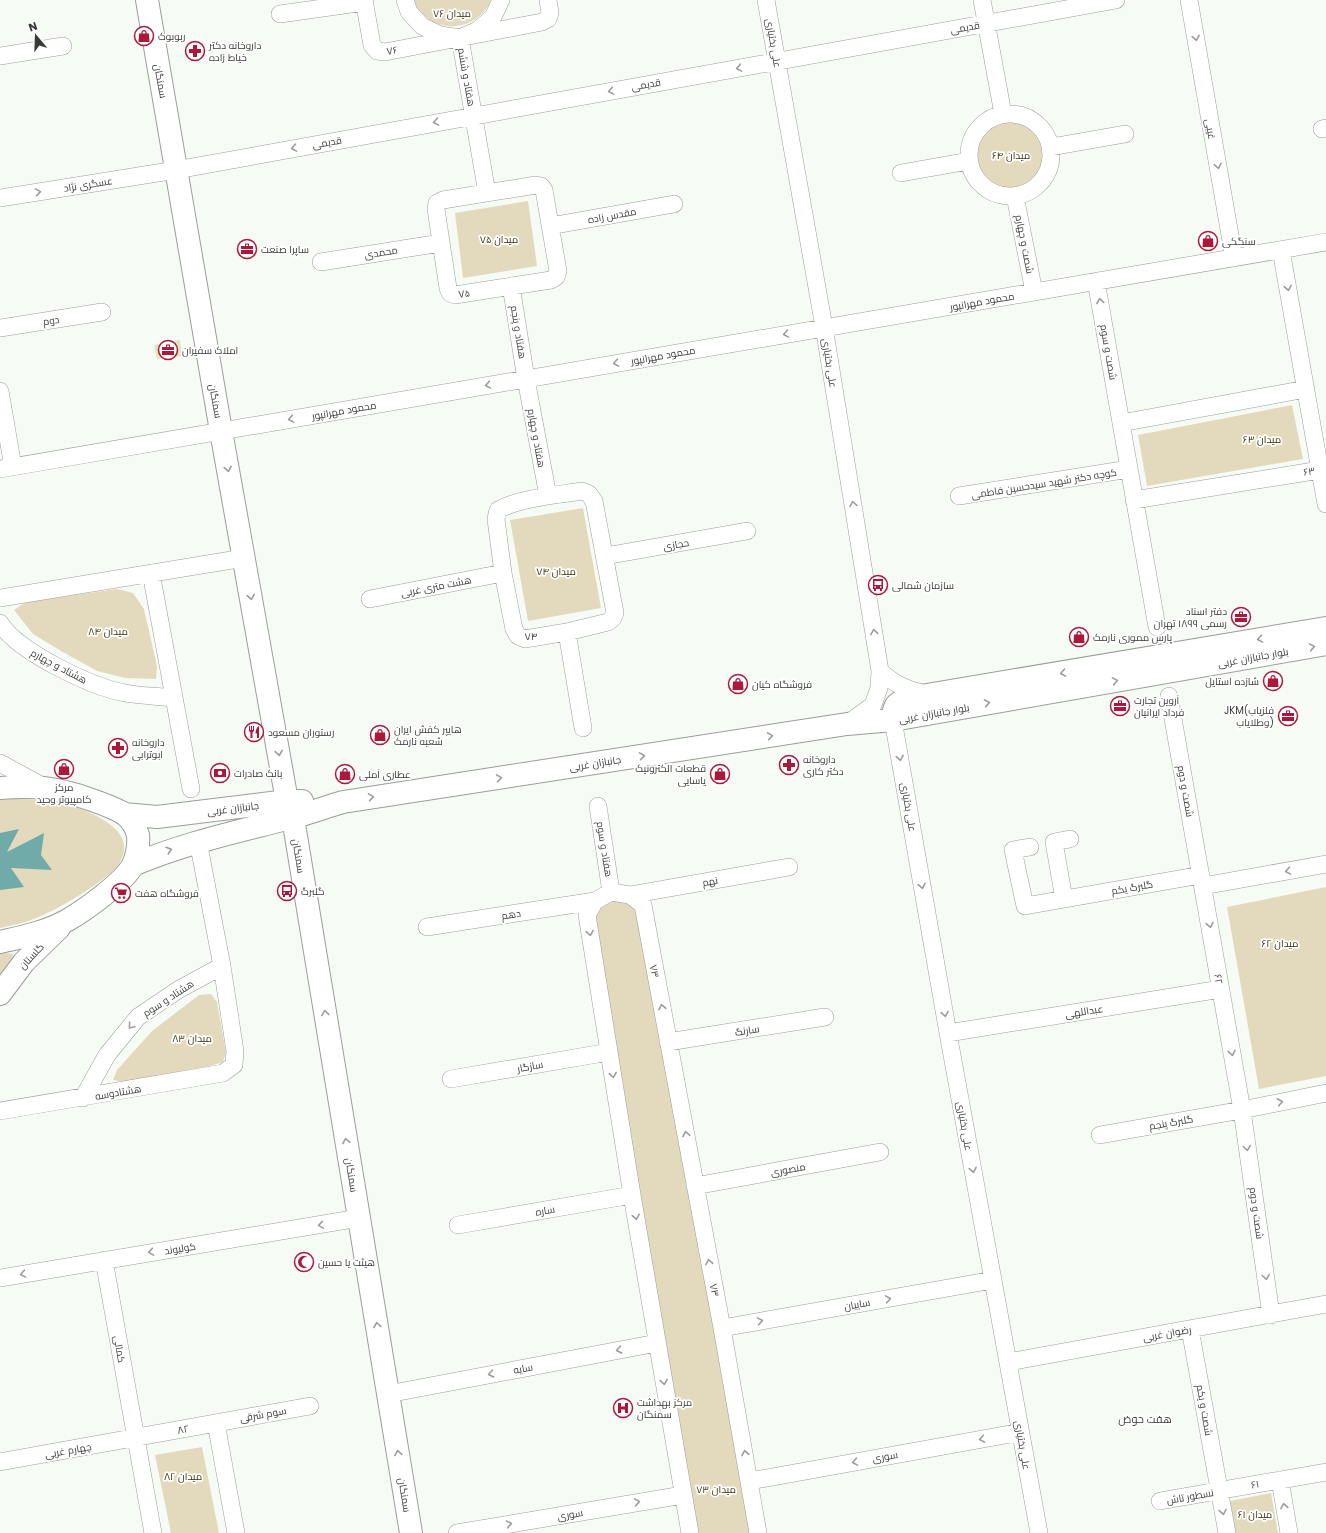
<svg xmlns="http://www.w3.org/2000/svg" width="1326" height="1533" font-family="Poppins,Cairo,sans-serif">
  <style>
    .green { fill: #e3dabe }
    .water { fill: #70abaa }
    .building { fill: #dde7b9 }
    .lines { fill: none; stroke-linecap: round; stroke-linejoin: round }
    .minor-casing { stroke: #999e98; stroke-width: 18 }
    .secondary-casing { stroke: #999e98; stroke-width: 24 }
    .minor { stroke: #fff; stroke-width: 17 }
    .secondary { stroke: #fff; stroke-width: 22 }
    .oneway { stroke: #9c9c9c }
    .labels { text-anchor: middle; stroke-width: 3.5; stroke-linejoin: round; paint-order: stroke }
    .park-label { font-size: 10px; fill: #392e08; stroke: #fff }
    .street-label { font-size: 10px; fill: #383a38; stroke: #fff }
    .poi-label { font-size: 10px; fill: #383a38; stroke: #fff; text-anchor: start }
    .neighbourhood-label { font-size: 11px; fill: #383a38; stroke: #fff }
  </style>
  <rect width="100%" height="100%" fill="#f6fcf5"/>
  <path class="green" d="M413,0h78c-15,35 -63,35 -78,0z
    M975 155a36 36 0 1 1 72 0a36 36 0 1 1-72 0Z
    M528,201l9,65 -74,12 -8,-65z
    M1292,405l11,54 -156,27 -9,-51z
    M583,508l18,100 -73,13 -18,-101z
    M117,589l16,4 11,16 13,57 -1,13 -31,-1 -28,-7 -36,-20 -28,-17 -19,-24 12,-8z
    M12,798c18,2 37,2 54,6 20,6 61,21 58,46 0,4 -3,11 -5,14 -10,15 -60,45 -78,52 -13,6 -27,9 -41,12v-128z
    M1326,887v189l-67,13 -32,-182z
    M611,892l32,13 115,628h-68l-103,-618z
    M0,952l13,2 -2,10 -11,12z
    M211,994l6,8 9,51 -3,9 -13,4 -87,16 -10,-2 4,-10 35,-39 47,-36z
    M202,1447l17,86h-48l-16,-78z
    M1271,1493l7,40h-42l-6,-32z"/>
  <path class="water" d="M19,829l-12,23 37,-19 -3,22 11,15 -41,-2 13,19 -24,3v-57z"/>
  <path class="building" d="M180,340l2,16 -25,3 -3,-14z"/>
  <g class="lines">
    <g class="minor-casing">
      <path id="minor" d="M364,0l8,45 5,6 8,1 157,-30 6,-3 2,-6 -2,-13
        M405,0l4,12 13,14 18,9 20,3 18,-8 15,-13 8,-17
        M766,0l58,327 56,344 -1,17 -6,17 -26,19
        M982,0l21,114
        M1189,0l45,258
        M280,14l85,-12
        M460,38l27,155
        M0,56l63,-10
        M969 155a41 41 0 1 1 82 0a41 41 0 1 1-82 0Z
        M1322,129l4,-1
        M1051,147l74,-13
        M901,173l68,-12
        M536,185l5,1 3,4 14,81 -2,6 -5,3 -96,15 -5,-2 -2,-5 -12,-79 1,-6 6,-3z
        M1015,196l19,96
        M0,198l176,-28 940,-170
        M550,226l124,-22
        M1281,250l45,254
        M321,262l120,-19
        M1096,281l61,346
        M511,286l15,93 22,117
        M0,328l102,-16
        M0,391l13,76
        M1121,423l185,-34
        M0,469l1326,-227
        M582,491l7,3 5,7 21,112 -2,5 -5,4 -41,10 -42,7 -7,-3 -4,-7 -11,-56 -7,-54 2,-9c22,-12 59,-15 84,-19z
        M959,496l170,-27
        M1134,500l186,-30
        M605,556l142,-25
        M151,573l40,216
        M0,598l244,-40
        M370,599l133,-26
        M0,623c18,29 92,64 125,70 16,3 33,3 49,5
        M567,632l16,96
        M880,671c15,14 26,18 45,23
        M1169,696l73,414 29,205
        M893,720l55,313 91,500
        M0,763l44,24
        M598,806l13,86
        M1030,847l-17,3 12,56 176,-31
        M1203,886l123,-22
        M630,895l159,-28
        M1064,899l-10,-57 16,-3
        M427,927l168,-26
        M948,1033l273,-44
        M668,1042l157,-25
        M451,1079l158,-27
        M83,1098l24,-43 31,-38 40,-27 44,-24
        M0,1111l223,-38 11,-8 1,-14 -13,-85 -24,-125
        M1100,1135l142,-25 84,-17
        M695,1186l185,-34
        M458,1225l174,-30
        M104,1260l49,273
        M0,1278l359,-60
        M722,1328l271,-48
        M1190,1329l37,204
        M1008,1362l318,-58
        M388,1394l269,-51
        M216,1423l20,110
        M0,1462l310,-56
        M1280,1480l9,53
        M750,1481l271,-49
        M1160,1501l166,-29
        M457,1533l226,-38
        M690,1533l-58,-338 -45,-280 8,-14 16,-9 19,3 13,10 79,423 36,205"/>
    </g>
    <g class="secondary-casing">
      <path id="secondary" d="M147,0l74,431 66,370
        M893,720c0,-15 3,-17 16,-22l417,-70
        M0,788c33,-3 58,0 89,11 12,4 23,8 34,14 7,5 13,14 15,22 1,8 -1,22 -5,30 -9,17 -49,46 -67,56 -20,11 -44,16 -66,21
        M124,814l33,3 130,-16h15
        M293,818l118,715
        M133,865c51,-22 104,-33 157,-47 18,-4 35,-11 53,-16l504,-78 46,-4 433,-76
        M0,994l24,-32 35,-34"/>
    </g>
    <use href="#minor" class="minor"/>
    <use href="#secondary" class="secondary"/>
  </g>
  <defs><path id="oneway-chevron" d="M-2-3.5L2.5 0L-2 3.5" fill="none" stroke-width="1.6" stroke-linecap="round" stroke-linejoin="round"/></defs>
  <g class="oneway">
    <use href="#oneway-chevron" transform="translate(1196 38) rotate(80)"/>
    <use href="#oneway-chevron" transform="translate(739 68) rotate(170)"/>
    <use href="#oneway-chevron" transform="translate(611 91) rotate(170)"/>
    <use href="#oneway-chevron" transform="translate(436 122) rotate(170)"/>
    <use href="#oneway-chevron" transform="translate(294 148) rotate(170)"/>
    <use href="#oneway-chevron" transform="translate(1218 166) rotate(80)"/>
    <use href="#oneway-chevron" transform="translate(38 192) rotate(-9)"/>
    <use href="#oneway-chevron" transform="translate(1288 288) rotate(80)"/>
    <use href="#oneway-chevron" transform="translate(1100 301) rotate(-100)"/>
    <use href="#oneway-chevron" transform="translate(786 334) rotate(170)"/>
    <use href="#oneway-chevron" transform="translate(616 363) rotate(170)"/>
    <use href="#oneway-chevron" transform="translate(488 385) rotate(170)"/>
    <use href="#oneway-chevron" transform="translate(291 419) rotate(170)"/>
    <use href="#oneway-chevron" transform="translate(228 469) rotate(80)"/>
    <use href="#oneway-chevron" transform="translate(853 504) rotate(-99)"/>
    <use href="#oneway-chevron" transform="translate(251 597) rotate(80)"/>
    <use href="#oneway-chevron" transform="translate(874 632) rotate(-99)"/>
    <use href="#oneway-chevron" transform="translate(1260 639) rotate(170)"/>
    <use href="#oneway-chevron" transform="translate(1312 647) rotate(-10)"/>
    <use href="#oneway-chevron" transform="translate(1063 673) rotate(170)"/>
    <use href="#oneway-chevron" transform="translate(1115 681) rotate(-10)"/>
    <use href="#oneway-chevron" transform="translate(987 703) rotate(-10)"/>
    <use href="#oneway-chevron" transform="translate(770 736) rotate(-9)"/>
    <use href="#oneway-chevron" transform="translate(279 753) rotate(80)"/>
    <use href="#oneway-chevron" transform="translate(642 756) rotate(-9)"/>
    <use href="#oneway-chevron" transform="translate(900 758) rotate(80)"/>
    <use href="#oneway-chevron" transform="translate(499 778) rotate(-9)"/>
    <use href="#oneway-chevron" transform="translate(371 797) rotate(-9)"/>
    <use href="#oneway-chevron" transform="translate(169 850) rotate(-18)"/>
    <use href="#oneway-chevron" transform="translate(1288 871) rotate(170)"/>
    <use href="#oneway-chevron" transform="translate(922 886) rotate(80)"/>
    <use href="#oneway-chevron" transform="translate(1210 925) rotate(80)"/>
    <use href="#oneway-chevron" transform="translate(590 933) rotate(81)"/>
    <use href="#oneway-chevron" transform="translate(662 1007) rotate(-101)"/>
    <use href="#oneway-chevron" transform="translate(325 1013) rotate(-99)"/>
    <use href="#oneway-chevron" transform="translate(945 1014) rotate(80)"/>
    <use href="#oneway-chevron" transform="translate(131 1026) rotate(130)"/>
    <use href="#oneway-chevron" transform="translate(1232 1053) rotate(80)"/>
    <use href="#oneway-chevron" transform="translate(613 1075) rotate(81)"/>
    <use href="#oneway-chevron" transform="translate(1280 1102) rotate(-11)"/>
    <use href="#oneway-chevron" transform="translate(686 1134) rotate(-101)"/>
    <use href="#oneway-chevron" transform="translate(346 1141) rotate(-99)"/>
    <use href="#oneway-chevron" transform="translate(1247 1148) rotate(82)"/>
    <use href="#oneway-chevron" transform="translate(973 1170) rotate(80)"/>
    <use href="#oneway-chevron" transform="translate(636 1217) rotate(80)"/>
    <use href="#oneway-chevron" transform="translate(321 1225) rotate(171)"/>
    <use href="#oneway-chevron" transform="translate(151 1252) rotate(171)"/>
    <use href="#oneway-chevron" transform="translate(709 1262) rotate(-101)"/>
    <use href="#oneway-chevron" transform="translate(23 1274) rotate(170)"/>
    <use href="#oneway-chevron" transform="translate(1266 1277) rotate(82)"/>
    <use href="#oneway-chevron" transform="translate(888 1299) rotate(-10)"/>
    <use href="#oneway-chevron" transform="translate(760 1321) rotate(-10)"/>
    <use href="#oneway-chevron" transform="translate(377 1325) rotate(-99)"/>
    <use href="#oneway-chevron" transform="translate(619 1350) rotate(169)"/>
    <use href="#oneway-chevron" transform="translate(491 1374) rotate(169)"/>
    <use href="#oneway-chevron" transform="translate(664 1382) rotate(81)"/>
    <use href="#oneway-chevron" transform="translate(982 1439) rotate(170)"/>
    <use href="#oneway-chevron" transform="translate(398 1453) rotate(-99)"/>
    <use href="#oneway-chevron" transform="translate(745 1453) rotate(-100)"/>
    <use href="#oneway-chevron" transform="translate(855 1462) rotate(170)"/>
    <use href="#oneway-chevron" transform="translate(637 1502) rotate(-10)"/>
    <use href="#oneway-chevron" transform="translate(1284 1506) rotate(-100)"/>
    <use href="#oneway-chevron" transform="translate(1223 1512) rotate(80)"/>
    <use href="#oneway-chevron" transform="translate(509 1524) rotate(-10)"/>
  </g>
  <defs>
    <g id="shop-ring" transform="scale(1)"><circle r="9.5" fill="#fff" stroke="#ac173a" stroke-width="1.5"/><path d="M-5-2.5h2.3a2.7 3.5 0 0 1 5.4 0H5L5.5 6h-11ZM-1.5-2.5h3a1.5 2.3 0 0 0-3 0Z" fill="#ac173a"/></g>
    <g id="pharmacy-ring" transform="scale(1)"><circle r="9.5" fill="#fff" stroke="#ac173a" stroke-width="1.5"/><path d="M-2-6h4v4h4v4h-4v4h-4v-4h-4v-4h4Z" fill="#ac173a"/></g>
    <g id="office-ring" transform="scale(1)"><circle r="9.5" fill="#fff" stroke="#ac173a" stroke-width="1.5"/><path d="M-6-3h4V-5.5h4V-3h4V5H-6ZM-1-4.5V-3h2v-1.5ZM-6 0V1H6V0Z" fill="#ac173a"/></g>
    <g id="bus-ring" transform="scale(1)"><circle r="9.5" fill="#fff" stroke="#ac173a" stroke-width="1.5"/><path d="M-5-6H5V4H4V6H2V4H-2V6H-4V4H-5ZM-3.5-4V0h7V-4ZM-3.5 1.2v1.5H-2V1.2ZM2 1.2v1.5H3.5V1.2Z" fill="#ac173a"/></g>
    <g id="restaurant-ring" transform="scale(1)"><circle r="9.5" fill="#fff" stroke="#ac173a" stroke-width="1.5"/><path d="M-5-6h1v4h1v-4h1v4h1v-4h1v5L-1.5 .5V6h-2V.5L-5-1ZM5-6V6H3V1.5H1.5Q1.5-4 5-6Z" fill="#ac173a"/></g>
    <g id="bank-ring" transform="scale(1)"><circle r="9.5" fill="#fff" stroke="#ac173a" stroke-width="1.5"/><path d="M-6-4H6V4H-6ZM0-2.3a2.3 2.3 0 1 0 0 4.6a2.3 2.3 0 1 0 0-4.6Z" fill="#ac173a"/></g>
    <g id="supermarket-ring" transform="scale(1)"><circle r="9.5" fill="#fff" stroke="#ac173a" stroke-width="1.5"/><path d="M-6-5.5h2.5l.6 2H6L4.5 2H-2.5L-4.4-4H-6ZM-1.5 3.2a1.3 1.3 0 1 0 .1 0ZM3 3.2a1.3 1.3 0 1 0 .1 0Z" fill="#ac173a"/></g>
    <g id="mosque-ring" transform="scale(1)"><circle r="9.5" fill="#fff" stroke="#ac173a" stroke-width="1.5"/><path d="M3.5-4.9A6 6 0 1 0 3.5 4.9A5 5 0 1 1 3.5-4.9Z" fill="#ac173a"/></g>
    <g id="hospital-ring" transform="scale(1)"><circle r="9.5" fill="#fff" stroke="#ac173a" stroke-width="1.5"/><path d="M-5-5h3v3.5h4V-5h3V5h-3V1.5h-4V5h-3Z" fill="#ac173a"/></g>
  </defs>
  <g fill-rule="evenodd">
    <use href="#shop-ring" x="144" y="36"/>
    <use href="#pharmacy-ring" x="195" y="51"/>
    <use href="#shop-ring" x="1208" y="241"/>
    <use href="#office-ring" x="247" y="249"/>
    <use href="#office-ring" x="168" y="350"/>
    <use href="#bus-ring" x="878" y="585"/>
    <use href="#office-ring" x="1241" y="617"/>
    <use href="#shop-ring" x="1079" y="637"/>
    <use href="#shop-ring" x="1273" y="681"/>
    <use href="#shop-ring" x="738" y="684"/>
    <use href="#office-ring" x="1120" y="706"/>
    <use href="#office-ring" x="1288" y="716"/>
    <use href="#restaurant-ring" x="254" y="732"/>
    <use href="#shop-ring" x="380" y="735"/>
    <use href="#pharmacy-ring" x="118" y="748"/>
    <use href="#pharmacy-ring" x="789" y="765"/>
    <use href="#shop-ring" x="64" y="769"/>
    <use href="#bank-ring" x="220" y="773"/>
    <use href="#shop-ring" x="345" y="774"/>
    <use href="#shop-ring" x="720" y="774"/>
    <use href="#bus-ring" x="287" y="891"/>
    <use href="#supermarket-ring" x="121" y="893"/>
    <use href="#mosque-ring" x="304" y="1262"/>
    <use href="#hospital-ring" x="623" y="1408"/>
  </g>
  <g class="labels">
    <g class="park-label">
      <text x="452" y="17">میدان ۷۶</text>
      <text x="1011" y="159">میدان ۶۴</text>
      <text x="499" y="243">میدان ۷۵</text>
      <text x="1262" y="443">میدان ۶۳</text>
      <text x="556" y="575">میدان ۷۴</text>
      <text x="108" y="635">میدان ۸۴</text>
      <text x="1280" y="947">میدان ۶۲</text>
      <text x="192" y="1042">میدان ۸۳</text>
      <text x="183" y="1480">میدان ۸۲</text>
      <text x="716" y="1493">میدان ۷۳</text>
      <text x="1255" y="1518">میدان ۶۱</text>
    </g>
    <g class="street-label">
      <text transform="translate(965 27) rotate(-10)" y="4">قدیمی</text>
      <text transform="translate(774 43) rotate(80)" y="4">علی بختیاری</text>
      <text transform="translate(392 50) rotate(-8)" y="4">۷۶</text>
      <text transform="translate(467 77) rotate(80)" y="4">هفتاد و ششم</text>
      <text transform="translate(161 81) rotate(80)" y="4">سمنگان</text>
      <text transform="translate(646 84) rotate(-10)" y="4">قدیمی</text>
      <text transform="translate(1211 129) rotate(80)" y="4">غیبی</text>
      <text transform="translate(327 142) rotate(-10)" y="4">قدیمی</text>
      <text transform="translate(88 184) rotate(-9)" y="4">عسگری نژاد</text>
      <text transform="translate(612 215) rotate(-10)" y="4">مقدس زاده</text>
      <text transform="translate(1025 244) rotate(79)" y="4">شصت و چهارم</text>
      <text transform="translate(381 252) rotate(-9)" y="4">محمدی</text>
      <text transform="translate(464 293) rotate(-7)" y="4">۷۵</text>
      <text transform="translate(982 301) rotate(-10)" y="4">محمود مهرانپور</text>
      <text transform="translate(51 320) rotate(-9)" y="4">دوم</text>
      <text transform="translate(519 332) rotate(81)" y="4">هفتاد و پنجم</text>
      <text transform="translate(1109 352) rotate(80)" y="4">شصت و سوم</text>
      <text transform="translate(663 355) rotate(-10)" y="4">محمود مهرانپور</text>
      <text transform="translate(830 363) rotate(81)" y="4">علی بختیاری</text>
      <text transform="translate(216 401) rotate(80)" y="4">سمنگان</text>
      <text transform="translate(344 410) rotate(-10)" y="4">محمود مهرانپور</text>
      <text transform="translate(537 438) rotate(80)" y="4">هفتاد و چهارم</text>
      <text transform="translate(1309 471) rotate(-9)" y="4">۶۳</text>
      <text transform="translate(1044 483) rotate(-9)" y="4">کوچه دکتر شهید سیدحسین فاطمی</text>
      <text transform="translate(676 544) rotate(-10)" y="4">حجازی</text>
      <text transform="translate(436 586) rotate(-11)" y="4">هشت متری غربی</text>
      <text transform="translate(531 636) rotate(-3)" y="4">۷۴</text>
      <text transform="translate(1253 657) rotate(-10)" y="4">بلوار جانبازان غربی</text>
      <text transform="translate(59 666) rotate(28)" y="4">هشتاد و چهارم</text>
      <text transform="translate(934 713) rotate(-10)" y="4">بلوار جانبازان غربی</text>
      <text transform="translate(595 763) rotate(-9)" y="4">جانبازان غربی</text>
      <text transform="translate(1186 791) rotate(80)" y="4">شصت و دوم</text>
      <text transform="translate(909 807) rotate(80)" y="4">علی بختیاری</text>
      <text transform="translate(233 808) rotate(-7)" y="4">جانبازان غربی</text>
      <text transform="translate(605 849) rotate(81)" y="4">هفتاد و سوم</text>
      <text transform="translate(299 856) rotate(81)" y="4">سمنگان</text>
      <text transform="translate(710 881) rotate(-10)" y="4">نهم</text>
      <text transform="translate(1132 887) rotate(-10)" y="4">گلبرگ یکم</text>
      <text transform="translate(511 914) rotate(-9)" y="4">دهم</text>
      <text transform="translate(31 956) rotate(-47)" y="4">گلستان</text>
      <text transform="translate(655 971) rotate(79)" y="4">۷۳</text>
      <text transform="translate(1219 979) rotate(80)" y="4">۶۲</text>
      <text transform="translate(168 998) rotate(-33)" y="4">هشتاد و سوم</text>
      <text transform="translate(1084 1011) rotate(-9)" y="4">عبداللهی</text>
      <text transform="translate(747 1030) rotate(-9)" y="4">سارنگ</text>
      <text transform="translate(530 1066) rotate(-10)" y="4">سازگار</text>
      <text transform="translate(118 1092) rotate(-10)" y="4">هشتادوسه</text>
      <text transform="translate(1171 1122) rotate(-10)" y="4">گلبرگ پنجم</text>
      <text transform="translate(965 1126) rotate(80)" y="4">علی بختیاری</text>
      <text transform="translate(788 1169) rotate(-10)" y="4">منصوری</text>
      <text transform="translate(352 1175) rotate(81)" y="4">سمنگان</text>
      <text transform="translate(545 1210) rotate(-10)" y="4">ساره</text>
      <text transform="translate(1257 1213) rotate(82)" y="4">شصت و دوم</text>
      <text transform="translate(180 1248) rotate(-9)" y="4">کولیوند</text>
      <text transform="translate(715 1290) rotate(79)" y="4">۷۳</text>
      <text transform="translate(857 1304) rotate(-10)" y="4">سایبان</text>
      <text transform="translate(1167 1333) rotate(-10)" y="4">رضوان غربی</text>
      <text transform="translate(120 1349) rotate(80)" y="4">کمالی</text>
      <text transform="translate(523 1368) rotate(-11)" y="4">سایه</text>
      <text transform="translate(1205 1410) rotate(80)" y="4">شصت و یکم</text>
      <text transform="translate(263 1414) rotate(-10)" y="4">سوم شرقی</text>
      <text transform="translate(183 1429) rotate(-10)" y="4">۸۲</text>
      <text transform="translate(1023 1445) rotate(80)" y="4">علی بختیاری</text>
      <text transform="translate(68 1450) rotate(-10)" y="4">چهارم غربی</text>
      <text transform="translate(885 1456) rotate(-10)" y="4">سوری</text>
      <text transform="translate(1255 1484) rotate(-10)" y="4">۶۱</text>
      <text transform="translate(405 1495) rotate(81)" y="4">سمنگان</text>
      <text transform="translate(1190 1496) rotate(-10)" y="4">نسطور تاش</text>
      <text transform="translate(570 1514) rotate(-10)" y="4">سوری</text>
    </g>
    <g class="poi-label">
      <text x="158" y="40">ربوبوک</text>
      <text x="209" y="49">داروخانه دکتر<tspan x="209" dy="12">خیاط زاده</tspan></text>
      <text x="1222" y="245">سنگکی</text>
      <text x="261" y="253">ساپرا صنعت</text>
      <text x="182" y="354">املاک سفیران</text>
      <text x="892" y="589">سازمان شمالی</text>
      <text x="1227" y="615" text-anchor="end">دفتر اسناد<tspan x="1227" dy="12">رسمی ۱۸۹۹ تهران</tspan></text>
      <text x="1093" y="641">پارس مموری نارمک</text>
      <text x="1259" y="685" text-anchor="end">شازده استایل</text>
      <text x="752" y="688">فروشگاه کیان</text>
      <text x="1134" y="704">آروین تجارت<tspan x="1134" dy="12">فرداد ایرانیان</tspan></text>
      <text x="1274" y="714" text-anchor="end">JKM(فلزیاب<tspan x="1274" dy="12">وطلایاب)</tspan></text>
      <text x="394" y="733">هایپر کفش ایران<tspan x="394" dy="12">شعبه نارمک</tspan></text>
      <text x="268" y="736">رستوران مسعود</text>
      <text x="132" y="746">داروخانه<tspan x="132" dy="12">ابوترابی</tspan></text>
      <text x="803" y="763">داروخانه<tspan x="803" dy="12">دکتر کاری</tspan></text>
      <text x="706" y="772" text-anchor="end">قطعات الکترونیک<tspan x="706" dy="12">یاسایی</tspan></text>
      <text x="234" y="777">بانک صادرات</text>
      <text x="359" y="778">عطاری آملی</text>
      <text x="64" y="791" text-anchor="middle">مرکز<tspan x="64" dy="12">کامپیوتر وحید</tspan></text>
      <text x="301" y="895">گلبرگ</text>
      <text x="135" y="897">فروشگاه هفت</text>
      <text x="318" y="1266">هیئت یا حسین</text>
      <text x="637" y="1406">مرکز بهداشت<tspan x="637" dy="12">سمنگان</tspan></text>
    </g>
    <g class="neighbourhood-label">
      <text x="1145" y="1423">هفت حوض</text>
    </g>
  </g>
  <g transform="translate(36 36) rotate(341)" stroke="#ffffff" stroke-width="3" paint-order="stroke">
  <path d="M0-3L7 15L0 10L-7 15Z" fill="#383a38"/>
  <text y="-6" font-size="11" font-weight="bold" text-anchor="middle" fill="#383a38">N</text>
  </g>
</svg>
